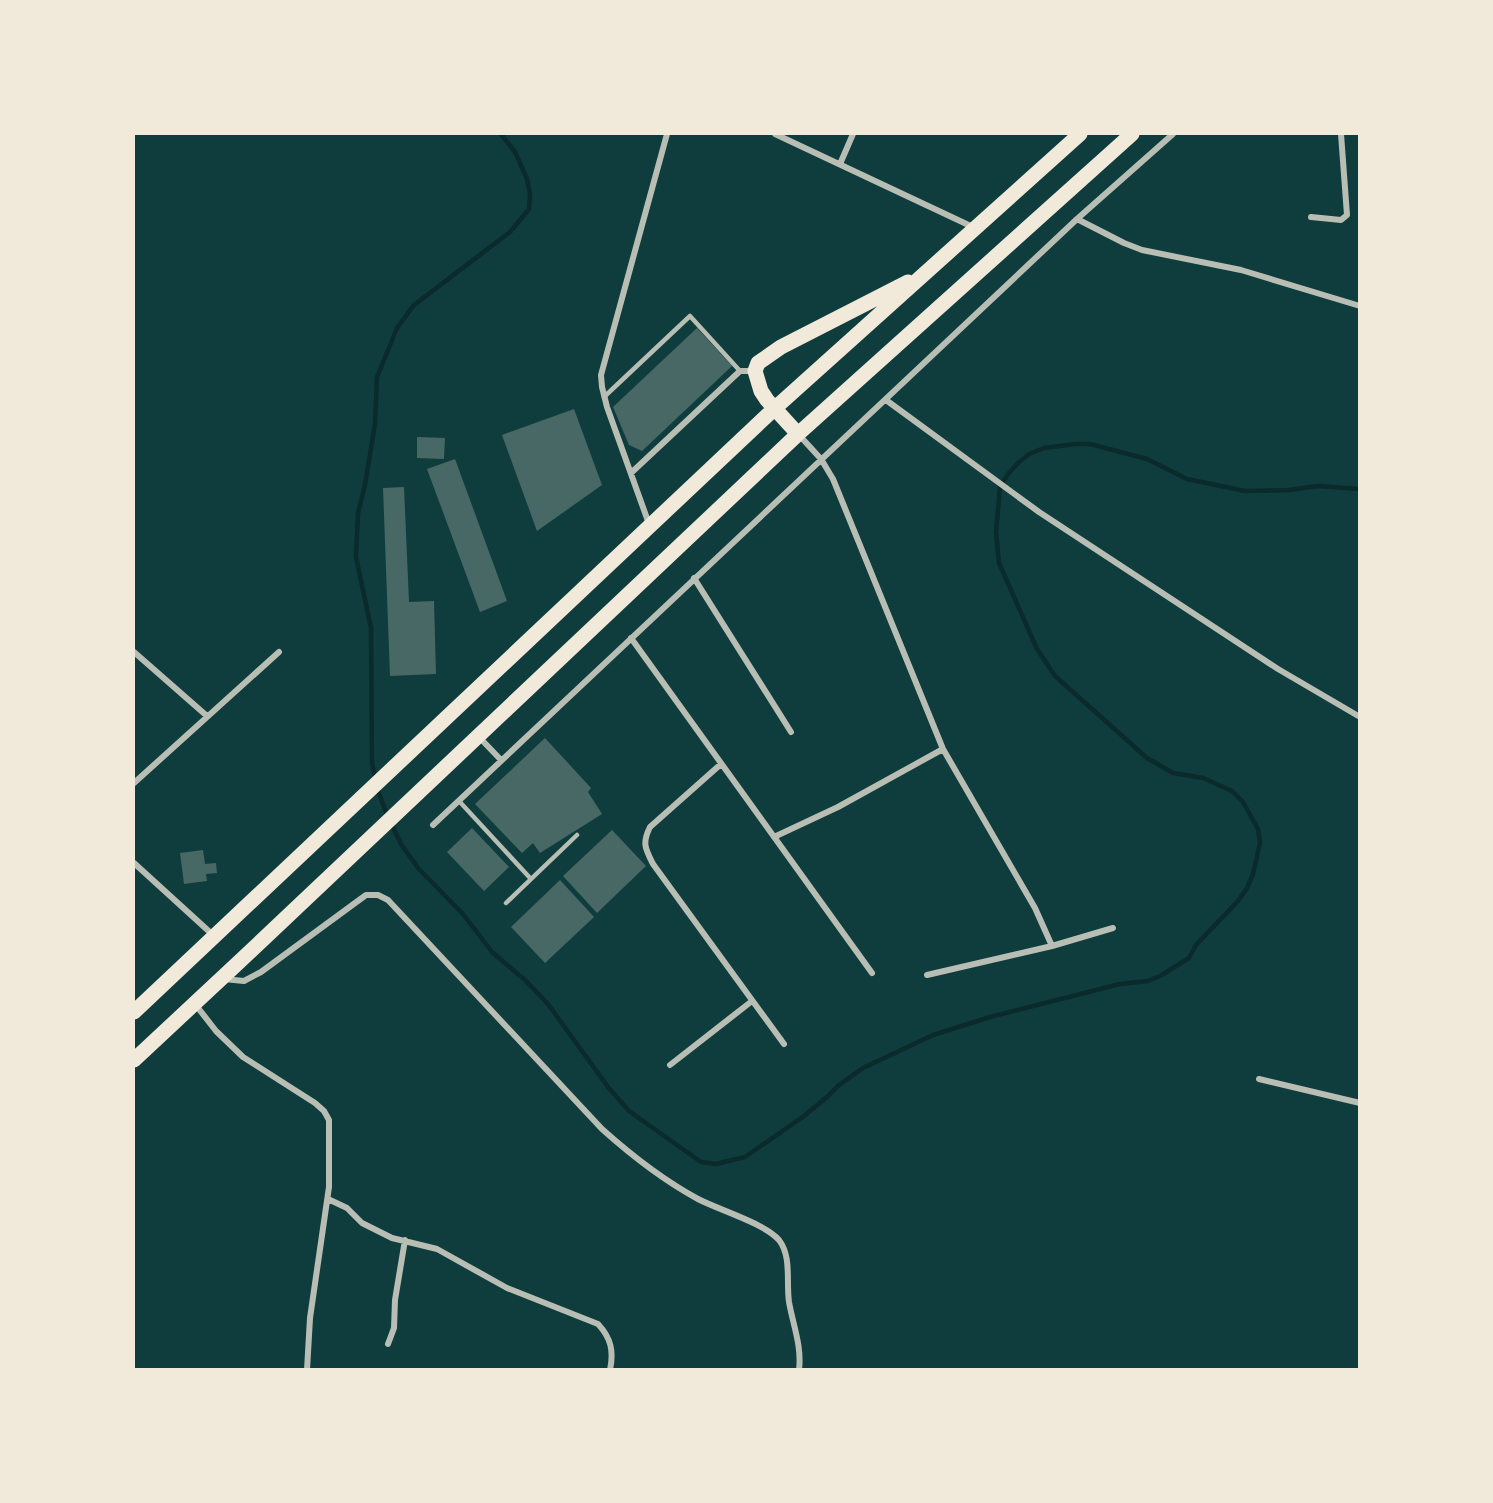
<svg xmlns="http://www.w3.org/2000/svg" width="1493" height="1503" font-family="'Titillium Web',sans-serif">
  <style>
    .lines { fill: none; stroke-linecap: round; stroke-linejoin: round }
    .stream { stroke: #0a2a2b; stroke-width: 4.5 }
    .building { fill: #486865 }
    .service { stroke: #b8beb3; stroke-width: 4.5 }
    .minor { stroke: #b8beb3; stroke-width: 6 }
    .trunk { stroke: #f1e9da; stroke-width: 15 }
  </style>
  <rect width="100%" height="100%" fill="#0f3d3e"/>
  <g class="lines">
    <path class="stream" d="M501,134l14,18 12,27 3,15 -1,15 -19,23 -96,73 -17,23 -20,49 -2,47 -10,61 -7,28 -2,44 15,71 1,135 6,28 10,26 13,27 17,24 45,46 29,38 34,29 22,23 60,83 21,24 72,51 15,2 29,-7 59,-41 24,-20 11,-11 24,-17 70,-33 57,-18 130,-33 28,-3 14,-6 27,-17 7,-13 42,-44 9,-13 6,-14 7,-31 -2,-14 -15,-27 -11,-11 -29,-13 -30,-5 -26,-15 -92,-82 -18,-27 -38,-86 -3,-31 4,-45 8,-13 10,-11 11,-9 15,-6 31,-4h15l57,15 40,20 58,12 44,-1 29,-4 42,3"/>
  </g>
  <path class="building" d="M697,328l35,38 -90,85 -13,-6 -16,-38z
    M574,409l28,76 -65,46 -35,-96z
    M417,437l28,1 -1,21 -27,-1z
    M455,459l52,142 -27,11 -53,-143z
    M404,487l5,115 25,-1 2,73 -46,2 -7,-188z
    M545,738l46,50 -3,4 14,22 -62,39 -7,-10 -11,10 -47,-49z
    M472,828l37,39 -25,24 -37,-39z
    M612,830l34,36 -49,47 -34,-37z
    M203,850l2,14 11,-1 1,10 -11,1 1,7 -23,3 -4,-31z
    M560,880l34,37 -49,46 -34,-36z"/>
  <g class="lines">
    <path class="service" d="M604,397l86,-81 50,55
      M459,801l72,78
      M506,903l71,-68"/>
    <path class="minor" d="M775,134l200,94
      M840,164l13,-30
      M1311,217l30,3 6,-5 -6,-81
      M1077,219l47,24 18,7 99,20 119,36
      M886,400l153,112 239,157 82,48
      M799,435l22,24 12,20 110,270 92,159 17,38
      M631,473l109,-102h14
      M649,524l-42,-117 -5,-20 -1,-12 66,-241
      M694,578l97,154
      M631,638l241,335
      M134,652l73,64
      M479,737l22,23
      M721,764l-71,63c-8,16 -5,21 3,37l131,180
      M134,783l145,-131
      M433,825l644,-606 96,-85
      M774,837l64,-30 105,-58
      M134,863l79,72
      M927,975l125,-29 61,-18
      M224,979l20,2 17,-9 105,-77h12l10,5 214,229c29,26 61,51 96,70 21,11 66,24 81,41 13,17 7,42 10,62 4,23 13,44 10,68
      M195,1004l21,27 27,26 72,46 9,8 5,9v67l-19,131 -3,52
      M670,1065l82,-64
      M1259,1079l101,24
      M328,1199l19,9 15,15 30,15 45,11 70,39 91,36c13,14 16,27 12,46
      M388,1344l6,-16 1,-28 10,-60"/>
    <path class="trunk" d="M798,434l-31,-34 -6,-9 -6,-20 3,-8 23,-16 127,-65
      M134,1012l640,-603 306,-275
      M134,1060l105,-98 559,-528 334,-300"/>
  </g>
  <rect width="1493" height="1503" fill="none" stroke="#f1e9da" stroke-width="270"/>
</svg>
